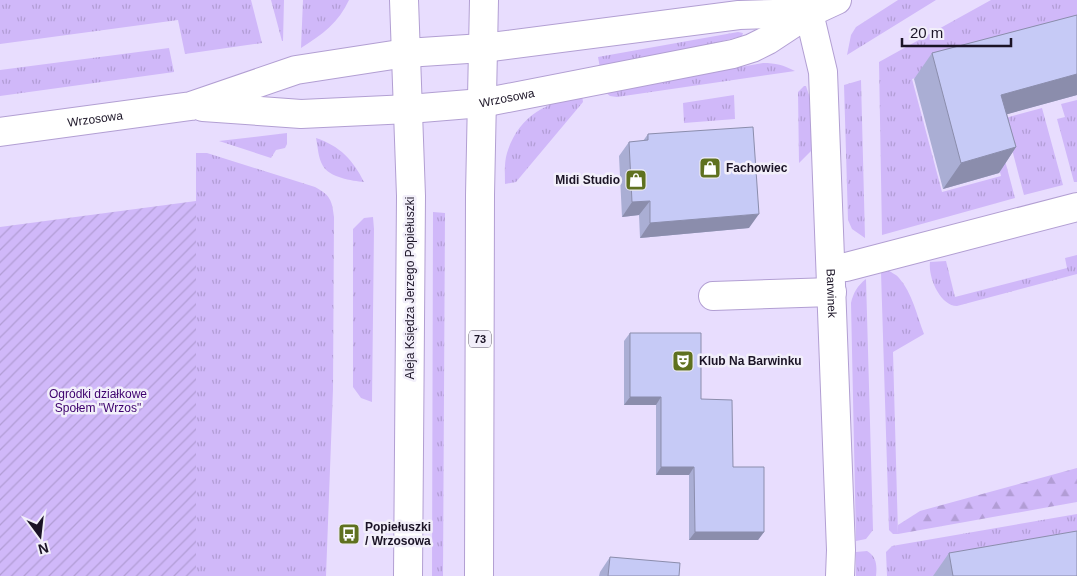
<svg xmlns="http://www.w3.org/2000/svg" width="1077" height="576" font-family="Helvetica,sans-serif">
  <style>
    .grass { fill: url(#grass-tufts) }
    .forest { fill: url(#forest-firs) }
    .garden { fill: url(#garden-furrows) }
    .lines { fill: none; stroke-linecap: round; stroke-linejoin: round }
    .minor-casing { stroke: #b29fd3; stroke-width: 30 }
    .major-casing { stroke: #b29fd3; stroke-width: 30 }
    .minor { stroke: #fff; stroke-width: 28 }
    .major { stroke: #fff; stroke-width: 28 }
    .wall { fill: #aaaed4 }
    .shaded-wall { fill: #8b8dac }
    .building { fill: #c6caf6; stroke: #8b8dac }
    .labels { text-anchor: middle; stroke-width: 5; stroke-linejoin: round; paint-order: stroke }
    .shield { fill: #f2effa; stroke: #5c5666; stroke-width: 1 }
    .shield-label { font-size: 11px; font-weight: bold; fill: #1b1426 }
    .street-label { font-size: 12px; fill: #1b1426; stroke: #f2effa }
    .poi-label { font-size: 12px; font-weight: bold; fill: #1b1426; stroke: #f2effa; text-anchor: start }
    .park-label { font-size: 12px; fill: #3d006d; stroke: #f2effa }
  </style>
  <defs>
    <pattern id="grass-tufts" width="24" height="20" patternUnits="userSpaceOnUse" patternTransform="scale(1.25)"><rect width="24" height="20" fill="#d0b8f9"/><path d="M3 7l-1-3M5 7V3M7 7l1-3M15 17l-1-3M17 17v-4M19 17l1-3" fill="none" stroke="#b29dd5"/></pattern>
    <pattern id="forest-firs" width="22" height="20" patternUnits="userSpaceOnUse" patternTransform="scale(1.25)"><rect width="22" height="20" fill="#d0b8f9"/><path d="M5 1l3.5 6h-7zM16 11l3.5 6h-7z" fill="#b29dd5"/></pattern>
    <pattern id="garden-furrows" width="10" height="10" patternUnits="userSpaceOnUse" patternTransform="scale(1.25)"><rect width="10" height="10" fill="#d0b8f9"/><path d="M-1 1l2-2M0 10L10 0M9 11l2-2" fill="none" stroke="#b29dd5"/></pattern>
  </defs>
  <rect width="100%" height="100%" fill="#e8ddfe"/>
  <path class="grass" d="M0,0h251l11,43 -77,11 -7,-34 -178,24z
    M271,0h13l-1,41h-1z
    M303,0h46c-10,22 -27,35 -48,48z
    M898,0h38l-89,55 4,-20 5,-8z
    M991,0h86v25l-8,11 -157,43 30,113 59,-16 -9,-36 7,-2 16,60 -133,37 -3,-173z
    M738,32l5,1 -1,3 -85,22 -57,10 -2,-11z
    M169,48l5,24 -174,24v-26z
    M763,63c13,0 20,2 32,8l-178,26 -7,-1 -6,-5z
    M861,80l4,158 -13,-9 -4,-9 -4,-135z
    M804,86h2l5,15 2,48 -14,14 -1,-71z
    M582,95l1,7 -67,80 -11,2c0,-10 -1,-21 2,-31 12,-38 39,-50 75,-58z
    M734,95l1,24 -51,4 -1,-20z
    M1077,100v82h-3l-17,-63 8,-2 -4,-13z
    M1042,108l21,77 -39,10 -19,-72h-18z
    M287,133v11l-2,4 -9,2 -5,8 -52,-17z
    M316,138c24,8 37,22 48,44 -12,-1 -35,-5 -41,-16 -5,-8 -5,-19 -7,-28z
    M196,153h11l108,34c15,8 17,13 19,30l-1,172 -7,187h-130z
    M433,212l12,1 -2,363h-11z
    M373,217l1,12 -2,173 -11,-4 -8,-11v-158l11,-11z
    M1077,255v19l-120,32c-17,0 -29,-29 -27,-44l16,-1 9,36 112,-29 -2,-10z
    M886,269c4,3 10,5 13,9 13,14 18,38 25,56l-31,18 5,182h-5l-4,-4 -8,-258z
    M866,279l7,251 -7,9 -10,2 -5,-238c2,-10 7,-18 15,-24z
    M1077,514v37l-144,25h-46l-1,-24 6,-6z
    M867,551c10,6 10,15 9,25h-20v-24z"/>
  <path class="forest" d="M1077,468v34l-179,32v-9l22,-14z"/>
  <path class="garden" d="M196,201v375h-196v-349z"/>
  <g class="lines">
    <g class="minor-casing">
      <g id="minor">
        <path id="s1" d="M809,13l14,59 18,478 -1,26"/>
        <path id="s2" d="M203,107l98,7 108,-5 73,-6 251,-49 19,-6 16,-8 41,-27 28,-13"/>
        <path id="s3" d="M0,132l191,-26 105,-36 110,-17 77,-5 256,-33 70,-2"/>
        <path d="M832,268l14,-1 231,-60"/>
        <path d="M713,296l119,-4"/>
      </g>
    </g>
    <g class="major-casing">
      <path id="major" d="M404,0l7,196 -3,380
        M479,576l1,-381 4,-195"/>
    </g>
    <use href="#minor" class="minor"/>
    <use href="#major" class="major"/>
  </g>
  <path class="wall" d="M1077,15v80l-70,19 9,33 -17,26 -56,16 -29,-110 18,-26z
    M648,134l101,94 -109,10 -1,-23 -17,2 -3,-61 10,-14 14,-1z
    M630,333l71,66 63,133 -6,8h-69v-65h-33v-70h-32v-64z
    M949,553l128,23h-144z
    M610,557l69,19h-80l1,-4z"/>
  <path class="shaded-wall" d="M1077,74v21l-94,26 18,-26z
    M1016,147l-17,26 -56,16 18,-26z
    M650,201l-11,14 -17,2 10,-15z
    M759,214l-10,14 -109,10 10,-15z
    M630,397h31l-5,8h-32z
    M661,467h33l-5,8h-33z
    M695,532h69l-6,8h-69z"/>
  <path class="building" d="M1077,15v59l-76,21 15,52 -55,16 -29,-110z
    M753,127l6,87 -109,9v-22l-18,1 -3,-60 19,-2v-6z
    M630,333h71v66l31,1 1,67h31v65h-69l-1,-65h-33v-70h-31z
    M1077,531v45h-124l-4,-23z
    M610,557l70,6 -1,13h-71z"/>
  <defs>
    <g id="shop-square" transform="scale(1.125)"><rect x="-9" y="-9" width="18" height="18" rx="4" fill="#5f711f" stroke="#f2effa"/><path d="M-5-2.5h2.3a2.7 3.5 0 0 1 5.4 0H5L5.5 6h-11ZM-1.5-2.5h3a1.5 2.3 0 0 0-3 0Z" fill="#fff"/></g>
    <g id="theatre-square" transform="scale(1.125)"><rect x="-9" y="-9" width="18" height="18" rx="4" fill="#5f711f" stroke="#f2effa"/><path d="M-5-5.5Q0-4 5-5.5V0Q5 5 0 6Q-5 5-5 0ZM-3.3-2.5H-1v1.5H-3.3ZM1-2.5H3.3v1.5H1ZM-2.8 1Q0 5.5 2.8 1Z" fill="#fff"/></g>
    <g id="bus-square" transform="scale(1.125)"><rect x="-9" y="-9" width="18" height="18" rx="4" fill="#5f711f" stroke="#f2effa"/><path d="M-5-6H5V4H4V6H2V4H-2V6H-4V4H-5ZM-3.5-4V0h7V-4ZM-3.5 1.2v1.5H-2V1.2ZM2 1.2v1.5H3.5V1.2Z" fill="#fff"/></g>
  </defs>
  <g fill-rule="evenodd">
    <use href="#shop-square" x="710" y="168"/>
    <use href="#shop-square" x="636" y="180"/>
    <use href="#theatre-square" x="683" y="361"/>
    <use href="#bus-square" x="349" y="534"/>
  </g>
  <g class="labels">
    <rect class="shield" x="469" y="330.5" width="22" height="17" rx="4"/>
    <g class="shield-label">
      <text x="480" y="343">73</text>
    </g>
    <g class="street-label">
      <text dy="4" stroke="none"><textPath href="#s2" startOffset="305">Wrzosowa</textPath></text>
      <text dy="4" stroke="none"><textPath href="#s3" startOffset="96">Wrzosowa</textPath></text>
      <text transform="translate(410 288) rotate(-90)" y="4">Aleja Księdza Jerzego Popiełuszki</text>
      <text dy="4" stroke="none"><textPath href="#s1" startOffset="282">Barwinek</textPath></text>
    </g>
    <g class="poi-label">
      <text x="726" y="172">Fachowiec</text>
      <text x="620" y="184" text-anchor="end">Midi Studio</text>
      <text x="699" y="365">Klub Na Barwinku</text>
      <text x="365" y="531">Popiełuszki<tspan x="365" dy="14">/ Wrzosowa</tspan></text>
    </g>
    <g class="park-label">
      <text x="98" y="398">Ogródki działkowe<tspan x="98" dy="14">Społem "Wrzos"</tspan></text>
    </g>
  </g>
  <g transform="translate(40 536) rotate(165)" stroke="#f2effa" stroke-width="4" paint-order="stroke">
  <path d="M0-4L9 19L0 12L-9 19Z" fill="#1b1426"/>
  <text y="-8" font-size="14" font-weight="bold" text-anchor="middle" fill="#1b1426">N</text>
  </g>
  <path d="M902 38v8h109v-8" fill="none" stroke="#1b1426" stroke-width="2.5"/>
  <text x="910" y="38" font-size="15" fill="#1b1426" stroke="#f2effa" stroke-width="4" paint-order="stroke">20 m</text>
</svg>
